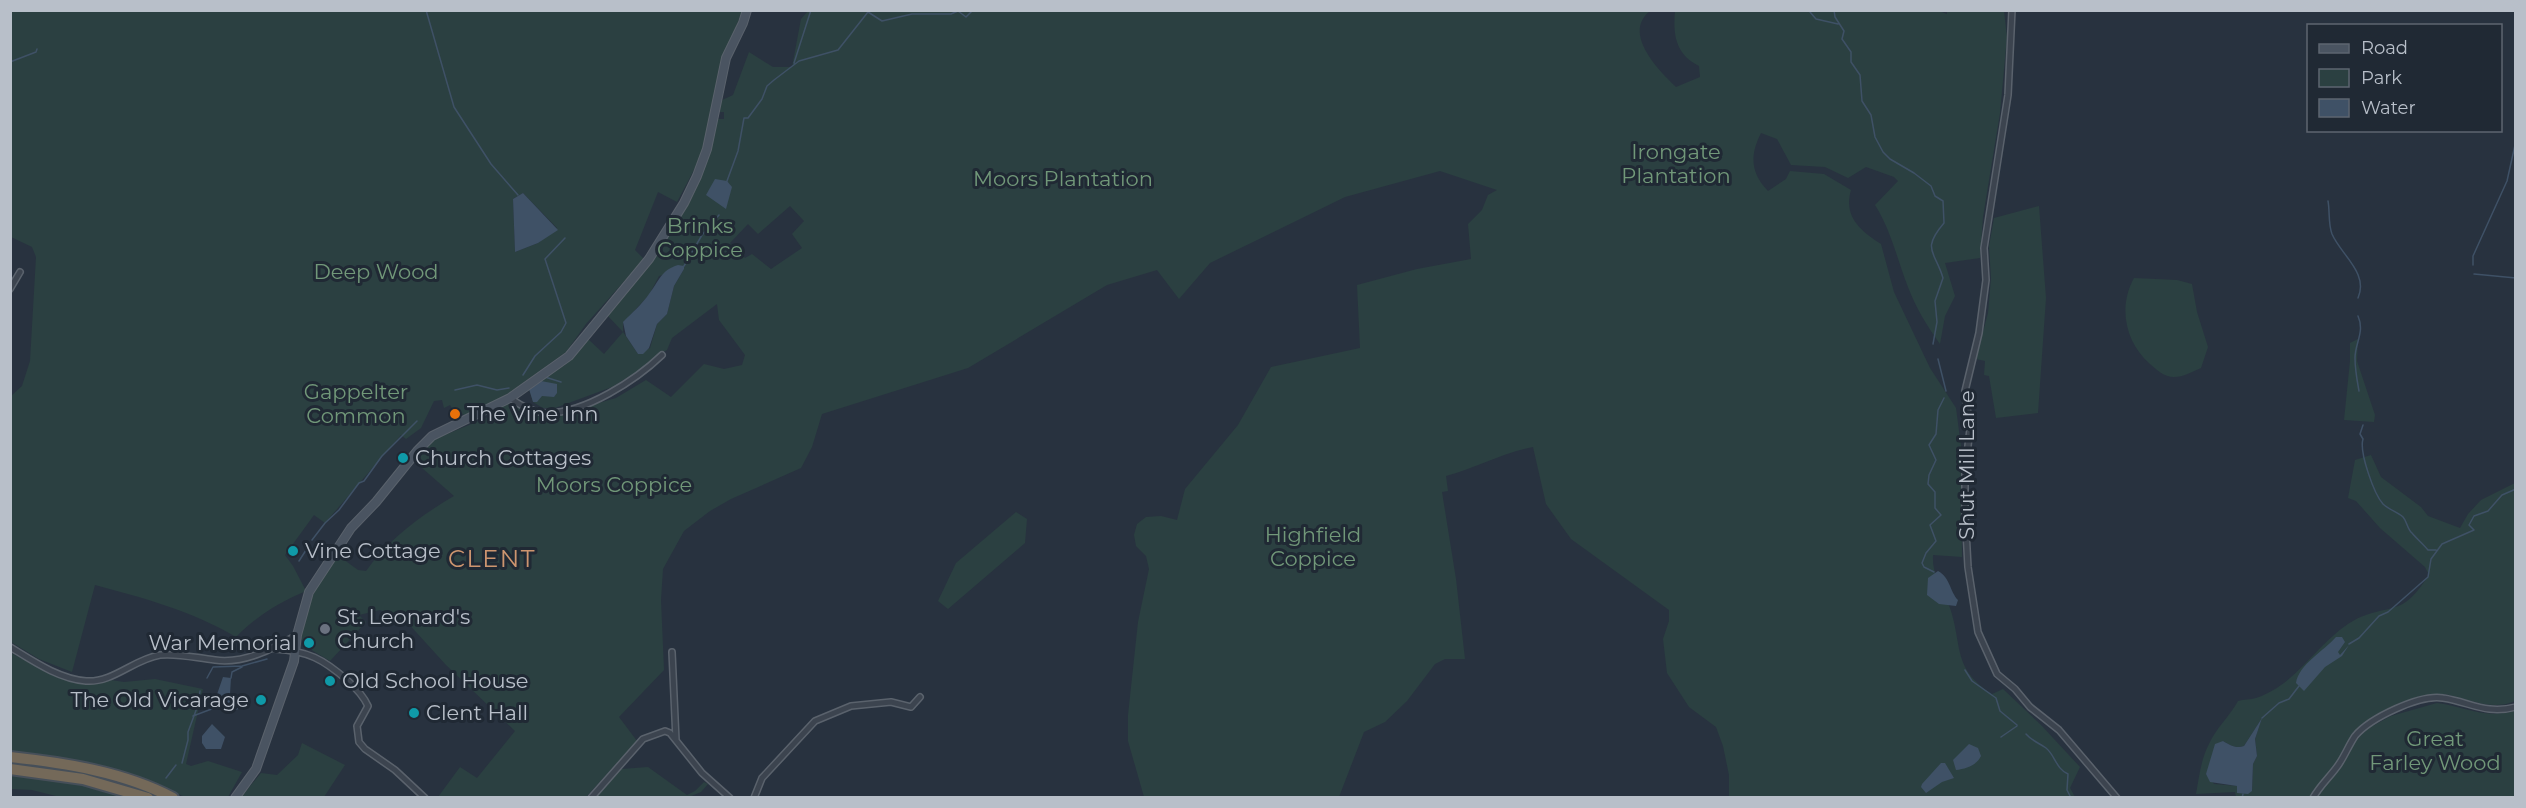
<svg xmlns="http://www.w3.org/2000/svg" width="2526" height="808" font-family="Montserrat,sans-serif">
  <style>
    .green { fill: #2b4041; fill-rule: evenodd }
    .water { fill: #3f5166 }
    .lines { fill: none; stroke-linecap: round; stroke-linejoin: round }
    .stream { stroke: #3f5166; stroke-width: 1.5 }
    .street-casing { stroke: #5a626c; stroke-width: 8 }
    .secondary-casing { stroke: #5a626c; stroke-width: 10 }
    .highway-casing { stroke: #464f59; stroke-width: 14 }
    .street { stroke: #3c444f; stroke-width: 5 }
    .secondary { stroke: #4a5461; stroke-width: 8 }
    .highway { stroke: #746959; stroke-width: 10 }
    .food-dot { fill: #e8710a; stroke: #202934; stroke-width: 2 }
    .culture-dot { fill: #0f9aa8; stroke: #202934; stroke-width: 2 }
    .worship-dot { fill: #6b7280; stroke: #202934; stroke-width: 2 }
    .labels { text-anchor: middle; stroke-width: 6; stroke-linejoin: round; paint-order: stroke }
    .park-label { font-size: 21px; fill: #719879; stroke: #202934 }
    .poi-label { font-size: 21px; fill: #b8bfc9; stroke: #202934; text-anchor: start }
    .street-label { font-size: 21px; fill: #b8bfc9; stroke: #202934 }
    .quarter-label { font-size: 24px; letter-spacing: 1.5px; fill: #cd956f; stroke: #202934 }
  </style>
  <rect width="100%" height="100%" fill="#28323f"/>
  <path class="green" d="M1936,10l11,4v-3h57l3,26 -7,76 -17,104 -3,41 -35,5 10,33 -10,20 -5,28c-13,-18 -24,-36 -32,-57 -11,-28 -17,-57 -33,-82l23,-24 -4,-4 -28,-10 -18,11 -23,-11 -34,-2 -14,-26 -16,-6c-11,22 -11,39 7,58l18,-12 4,-8 34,3 27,16c-8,27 10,41 30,54l13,48 36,76 26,40 5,38 1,111 -29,-2c-1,22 10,33 17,53 13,39 2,60 42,86l11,-5 38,36 39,42 -10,21 5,9h-346v-22l-6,-29 -7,-19 -27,-20 -22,-34 -4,-34 6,-18v-11l-98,-71 -25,-35 -13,-57c-31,6 -57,21 -87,29l2,15 -6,1 14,87 9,80h-20l-10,5 -28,37 -22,21 -21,10 -25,65h-195l-16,-56v-26l10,-93 11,-53 -3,-13 -10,-10 -2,-11 3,-11 9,-7 15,-1 16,4 8,-31 53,-64 33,-58 89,-19 -3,-63 60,-16 54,-10 -3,-35 14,-14 6,-15 9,-5 -57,-19 -95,26 -135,66 -31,36 -22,-29 -50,15 -139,83 -146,46 -10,33 -11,21 -70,31 -21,12 -26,20 -21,38 -2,31 3,70 -45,47 18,24 -51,56h-148l22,-30 17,11 38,-47 -69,-66 -40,-44 -26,-11 -21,5 7,7 -36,39 -17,-10 -12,-12c2,-32 19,-58 35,-85l22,16 8,1c23,-32 54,-55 88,-75l-41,-36 22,-21 56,-23 5,-7 16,-8 21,14 14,3 69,-20 30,-18 25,17 33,-33 20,5 18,-4 3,-10 -26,-35 -2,-16 -45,34 -5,12 -12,6 -7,9 -36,22 -57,21h-12l-10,-6 -5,-17 37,-20 22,-27 17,16 19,-22 -16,-17 93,-139 18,-57h6v-7h-4v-11l13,-6 16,-43 24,15h19l9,-48 7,-8h842c-28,22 8,59 26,76l24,-10 -1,-11c-24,-12 -26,-32 -24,-55zM790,206l14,15 -12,13 10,14 -31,21 -19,-15 -7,4 -15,-15 18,-19 10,10zM684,269l-10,17 -7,28 -10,10 -7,24 -12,6 -15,-22v-9l26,-28 10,-19z
    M10,11h732l-23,61 -13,67 -10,27 -19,36 -19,-10 -23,58 9,9 -58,65 -20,28 -57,41 -43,25 -6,-7 -5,2 -5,-8 -6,3 -2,-8 -8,1 -13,27 -15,11 -5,-4 -76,88 -11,-8 -29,40 8,11 13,25c-28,12 -49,25 -70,46 -44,-26 -92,-39 -141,-52l-23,87 -33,-13 -28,-17v-246l11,-10 8,-25 6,-104 -4,-10 -21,-10zM523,193l34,35 -19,15 -23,9 -2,-53z
    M2039,206l7,92 -8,115 -42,5 -7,-42 -5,-1 1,-14 -9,-2 12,-46 3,-35 -2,-32 5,-28z
    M2134,278l43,2 15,4 5,28 11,35 -7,21c-9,4 -18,9 -27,9 -10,0 -17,-7 -24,-13 -25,-22 -32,-57 -16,-86z
    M2358,339l-1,22 18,54 -1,7 -30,-2 6,-59v-18z
    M2371,455l10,22 40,30 7,9 32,12 8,-14 13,-14 34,-17v218c-22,10 -44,-1 -66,-6 -26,-6 -74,16 -92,34 -8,8 -11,19 -17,28 -9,14 -21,26 -30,40h-74l-1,-5 -39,2c3,-17 5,-35 13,-50 7,-16 21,-28 29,-43 6,-2 13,-1 18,-3 41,-13 62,-57 97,-77 13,-8 25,-9 39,-13 18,-4 27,-19 37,-33l-4,-8 -45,-39 -24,-27 -8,-3 7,-38zM2261,720l-6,19 2,17 -4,8 -1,27 -15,1 1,-6 -24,-2 -8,-10 17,-33c7,4 13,8 21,5z
    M1016,512l11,7 -2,24 -77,66 -10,-8 18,-38z
    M11,653l36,19 28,10 14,2 22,-4 13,2 31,-3 48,10 -17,75 5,2 17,-5 34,11 -14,25h-43l-49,-21 -125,-24z
    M2437,703c31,4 44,16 78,8v86l-199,1 24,-31 17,-28 12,-11 22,-12z
    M302,743l43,22 -21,32h-83l20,-24 16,2 21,-20z
    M648,767l39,28 8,-4 9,-9 4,2 -7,8 -12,5 -94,1 26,-29z
    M10,774l72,11 38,12h-60l-28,-7 -21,-1z"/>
  <path class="water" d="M715,179l12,2 5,6 -6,22 -20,-14z
    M523,193l35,37 -20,13 -23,9 -2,-53z
    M678,265l6,1v3l-10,17 -7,28 -10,10 -8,24 -6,6h-5l-12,-18 -3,-14c9,-9 19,-18 26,-28 10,-13 12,-24 29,-29z
    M541,381l16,3v9l-3,4 -12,-1 -5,6h-4l-4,-13z
    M1938,571c12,6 12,21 20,29l-2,6 -17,-2 -12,-9 1,-17z
    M2336,637h6l3,5 -7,10 2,3 9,-10 -7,11 -17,11 -21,24 -8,-8c3,-19 28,-32 40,-46z
    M223,677l8,1 -1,16 9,13 -2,3 -20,-3 -3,-4z
    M2262,718l-7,21 2,17 -4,8 -1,27 -4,3 -11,-1v-7l-27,-4 -4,-8 9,-30 8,-3c7,4 13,8 21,5z
    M212,724l13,13 -4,12h-15l-4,-6v-7z
    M1969,744l9,4 3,8c-4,9 -15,13 -25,14l-3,-10z
    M1941,763h4l9,15 -12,4 -16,11 -5,-6 1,-3z"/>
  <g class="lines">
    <path class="stream" d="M426,10l28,97 37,57 27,31
      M1834,10l1,7 9,14 -2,8 9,13v10l9,13 2,26 9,14 4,22 8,15 7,7 24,14 17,13 4,10 8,5 1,22c-23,27 -9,28 -1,55l-8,23 2,21 -4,22
      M1810,12l6,7 22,5
      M10,62l26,-10 1,-3
      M794,63l17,-53
      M727,181l11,-30 6,-33h4l14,-19 5,-13 7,-6 25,-19 39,-11 30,-38 14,9 30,-7h39l7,-3 8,6 7,-7
      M2328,201c2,11 0,22 4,33 9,21 37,39 26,64
      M2473,265v-9l34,-75 8,-36
      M684,266l18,-31 17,-20
      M2474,274l42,4
      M2358,316c7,16 -3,27 -3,42 0,12 2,22 4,33
      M1938,359l8,32
      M523,375l12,-19 26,-24 5,-9 -21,-64 20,-21
      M545,377l16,5
      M455,390l22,-5 20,5 12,-2
      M2363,425l-3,9 3,5c-4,13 11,55 20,65 6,6 15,8 20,13 4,4 4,12 9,16 5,6 11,11 16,17h8
      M312,540l13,-17 14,-13 20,-27 5,-2 18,-25 35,-35
      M299,561l9,-14
      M1934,572l-10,-5 -2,-4 4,-10 10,-12 -6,-16 11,-10 -6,-7v-16l-7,-8 1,-9 7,-15 -7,-15 7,-11 2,-24 6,-12
      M2349,644l10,-6 20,-22 9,-4 40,-35 3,-18 11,-15 32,-14 -5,-5 5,-9 14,-5 14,-16 14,-6
      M1965,670l7,11 24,17 4,13 17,14
      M207,678l6,-11 29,-1 25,-7
      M231,678l1,-6 10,-5
      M193,716l24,-9
      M2262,718l17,-15 10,-4 10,-13
      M2026,734c6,7 13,9 20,14 9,7 10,21 22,26l-1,16 4,8
      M2001,737l16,-11
      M182,763l6,-23v-8l10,-27 2,-14
      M166,778l10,-13
      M2242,798l1,-4"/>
    <g class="street-casing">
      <path id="street" d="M2012,10l-4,85 -24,153 2,32 -7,53 -14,58 5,38 -5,42v41l3,55 10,65 19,42 18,15 15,18 29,23 58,68
        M10,289l10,-17
        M510,398c11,8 25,15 38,15 37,0 88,-33 114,-58
        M10,647c23,14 49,32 76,34 27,2 48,-22 74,-26 18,-2 36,3 55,5 29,4 58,-11 82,-25
        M275,649c33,2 48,10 72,31 9,8 16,15 21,26l-11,20 2,16 6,7 30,21 30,28
        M672,652l4,88
        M591,798l52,-59 22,-8 5,2 32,40 28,25
        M754,798l8,-20 53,-57 36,-15 40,-4 20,5 9,-10
        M2313,798c7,-13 18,-22 26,-34 6,-9 10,-19 16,-28 15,-18 65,-42 88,-38 27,4 43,17 73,9"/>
    </g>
    <g class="secondary-casing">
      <path id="secondary" d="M235,798l21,-29 38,-108 3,-26 12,-43 42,-64 25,-26 42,-52 14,-14 78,-38 59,-42 80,-97 35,-56 13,-27 10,-27 19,-91 17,-35 4,-13"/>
    </g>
    <g class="highway-casing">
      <path id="highway" d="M10,757c55,6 114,15 163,41
        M10,769l73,10 65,19"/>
    </g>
    <use href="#street" class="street"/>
    <use href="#secondary" class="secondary"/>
    <use href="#highway" class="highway"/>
  </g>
  <circle class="food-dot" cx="455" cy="414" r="6"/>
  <g class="culture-dot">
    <circle cx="403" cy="458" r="6"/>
    <circle cx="293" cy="551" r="6"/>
    <circle cx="309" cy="643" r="6"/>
    <circle cx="330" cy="681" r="6"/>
    <circle cx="261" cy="700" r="6"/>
    <circle cx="414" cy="713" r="6"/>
  </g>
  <circle class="worship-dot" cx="325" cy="629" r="6"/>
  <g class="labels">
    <g class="park-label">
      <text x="1676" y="159">Irongate<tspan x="1676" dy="24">Plantation</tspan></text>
      <text x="1063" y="186">Moors Plantation</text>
      <text x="700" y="233">Brinks<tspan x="700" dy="24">Coppice</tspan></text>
      <text x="376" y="279">Deep Wood</text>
      <text x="356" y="399">Gappelter<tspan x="356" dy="24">Common</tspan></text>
      <text x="614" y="492">Moors Coppice</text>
      <text x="1313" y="542">Highfield<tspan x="1313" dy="24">Coppice</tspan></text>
      <text x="2435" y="746">Great<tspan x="2435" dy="24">Farley Wood</tspan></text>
    </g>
    <g class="poi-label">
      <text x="467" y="421">The Vine Inn</text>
      <text x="415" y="465">Church Cottages</text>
      <text x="305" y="558">Vine Cottage</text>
      <text x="337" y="624">St. Leonard's<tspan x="337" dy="24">Church</tspan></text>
      <text x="297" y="650" text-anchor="end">War Memorial</text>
      <text x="342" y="688">Old School House</text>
      <text x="249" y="707" text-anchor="end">The Old Vicarage</text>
      <text x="426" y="720">Clent Hall</text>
    </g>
    <g class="street-label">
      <text transform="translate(1967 465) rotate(-90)" y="7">Shut Mill Lane</text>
    </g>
    <g class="quarter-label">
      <text x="492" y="567">CLENT</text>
    </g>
  </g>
  <rect width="2526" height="808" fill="none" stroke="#b8bfc9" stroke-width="24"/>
  <rect x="2307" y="24" width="195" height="108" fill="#202934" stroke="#5d6570" stroke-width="1.5"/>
  <rect x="2319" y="44" width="30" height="9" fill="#4a5461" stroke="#5d6570" stroke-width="1.5"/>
  <text x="2361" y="54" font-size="18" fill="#b8bfc9">Road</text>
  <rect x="2319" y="69" width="30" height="18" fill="#2b4041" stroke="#5d6570" stroke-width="1.5"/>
  <text x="2361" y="84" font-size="18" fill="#b8bfc9">Park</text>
  <rect x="2319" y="99" width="30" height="18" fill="#3f5166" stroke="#5d6570" stroke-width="1.5"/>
  <text x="2361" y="114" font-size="18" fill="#b8bfc9">Water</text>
</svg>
